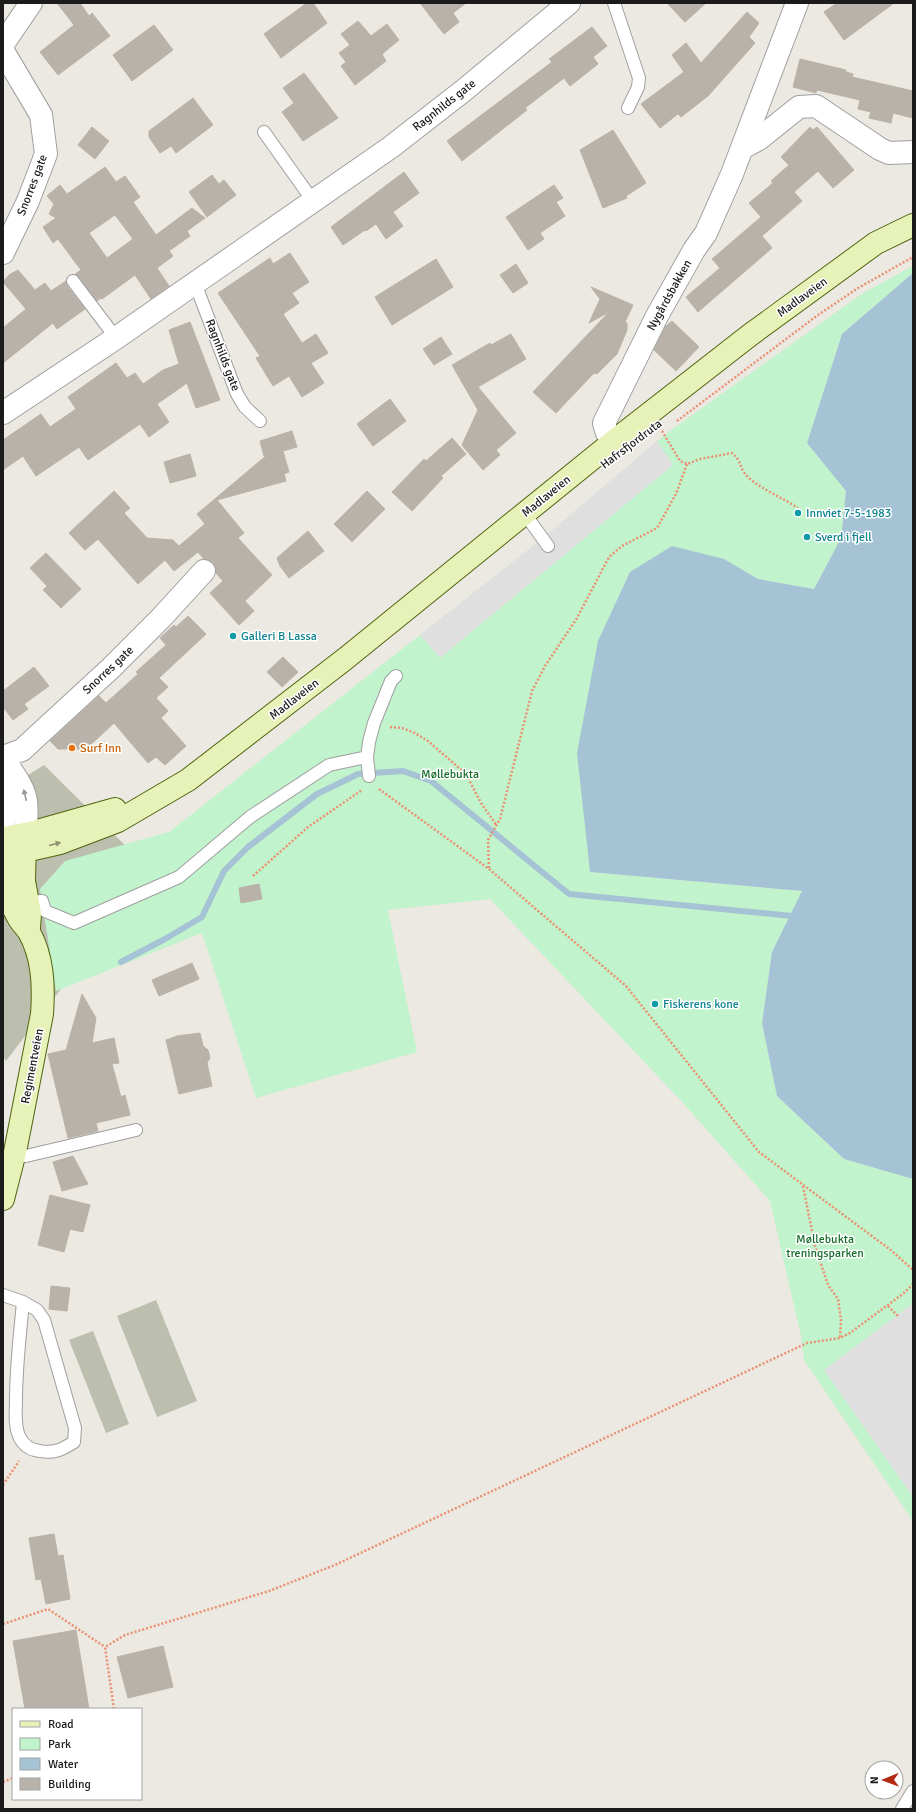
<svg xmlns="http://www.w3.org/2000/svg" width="916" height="1812" font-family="Signika,sans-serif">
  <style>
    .construction { fill: #bcbfae }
    .park { fill: #c1f3cc }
    .parking { fill: #dfdfdf }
    .water { fill: #a5c3d5 }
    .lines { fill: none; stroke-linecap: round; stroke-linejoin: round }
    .stream { stroke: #a5c3d5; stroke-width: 6 }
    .building { fill: #b8b2ab; stroke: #bbb2a5; fill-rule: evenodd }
    .service-casing { stroke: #9f9f9f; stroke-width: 14 }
    .minor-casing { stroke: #9f9f9f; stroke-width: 24 }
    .secondary-casing { stroke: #4f650f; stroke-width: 24 }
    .path { stroke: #eb9072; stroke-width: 2.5; stroke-dasharray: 2 2; stroke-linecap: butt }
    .service { stroke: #fff; stroke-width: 12 }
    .minor { stroke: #fff; stroke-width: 22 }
    .secondary { stroke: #e7f2b8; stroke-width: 22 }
    .oneway { fill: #989898 }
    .oneway2 { fill: #8b9171 }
    .culture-dot { fill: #0f9aa8; stroke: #fff; stroke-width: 1.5 }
    .food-dot { fill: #e8710a; stroke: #fff; stroke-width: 1.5 }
    .labels { text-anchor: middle; stroke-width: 3; stroke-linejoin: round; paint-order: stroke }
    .street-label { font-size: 12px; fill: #1b1b1b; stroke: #fff }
    .culture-label { font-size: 12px; fill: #0d838f; stroke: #fff; text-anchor: start }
    .food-label { font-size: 12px; fill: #c56008; stroke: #fff; text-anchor: start }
    .park-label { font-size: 12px; fill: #156c29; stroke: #fff }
  </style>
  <rect width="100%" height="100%" fill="#ebe9e1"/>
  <path class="construction" d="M44,765l107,106 -145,190 -3,-5v-265z
    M156,1300l41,101 -40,16 -40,-101z
    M93,1331l36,93 -23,9 -37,-93z"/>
  <path class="park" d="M913,266v7l-71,61 -35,109 39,48 -5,47 -27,51 -56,-10 -34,-20 -134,313 212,19 -30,61 -10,71 15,73 67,63 69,20v342l-109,-161 -3,-24 -31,-135 -86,-97 -194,-205 -102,11 29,142 -161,46 -54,-165 -146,58 -16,-102 25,-28 104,-29 373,-293 125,-106 196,-140z"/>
  <path class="parking" d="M657,441l16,24 -233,193 -20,-23 122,-96z
    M912,1304l1,1v192l-89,-127z"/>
  <path class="water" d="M913,273v906l-69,-20 -67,-63 -15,-73 10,-71 30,-61 -212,-19 -13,-119 21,-112 32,-69 42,-26 52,13 34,20 56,10 27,-51 5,-47 -39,-48 35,-109z"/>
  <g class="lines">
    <path class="stream" d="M121,962l44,-23 37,-22 22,-46 24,-24 69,-53 41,-20 45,-3 28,10 138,113 223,22"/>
  </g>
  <path class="building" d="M57,3h23l9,13 3,-3 18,23 -52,39 -18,-23 34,-27z
    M307,3h6l14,20 -46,35 -17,-24z
    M420,3h46l-13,10 6,9 -15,12z
    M667,3h39l-21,19z
    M837,3h57l-50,37 -20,-28z
    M747,12l12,11 -10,14 6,6 -47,53 -27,21 -3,-3 -18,14 -19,-24 43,-32 -12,-17 14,-12 15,20z
    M358,21l13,15 16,-12 12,16 -17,14 4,7 -31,24 -14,-19 5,-4 -7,-9 11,-8 -9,-11z
    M154,25l19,25 -41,31 -19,-26z
    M592,27l15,19 -14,11 5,7 -28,22 -6,-8 -39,30 2,2 -65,51 -15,-20 105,-79 -3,-3z
    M800,59l46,11v2l7,2 -1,3 61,14v27l-20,-5 -2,10 -22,-5 2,-6 -13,-3 2,-9 -43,-10 -1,3 -23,-6z
    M304,73l34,45 -35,23 -21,-29 12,-9 -11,-15z
    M193,98l20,27 -37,28 -5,-7 -11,7 -11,-16v-6z
    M92,127l17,14 -14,18 -17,-14z
    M810,127l3,3 4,-3 37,43 -21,18 -15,-17 -24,21 8,9 -40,35 10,12 -74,64 -12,-15 34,-29 -8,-9 49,-42 -12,-14 24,-20 -2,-2 18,-16 -8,-8z
    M613,130l33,53 -20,13 1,2 -24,10 -23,-58z
    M105,167l11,15 9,-6 15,21 -7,5 23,33 36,-27 13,10 -18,13 3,5 -21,15 4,5 -16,12 12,18 -18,13 -16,-24 -33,24 -1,-1 -4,3 -22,-27 6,-4 -23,-31 -5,4 -10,-16 13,-9 -7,-4 5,-10 -7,-8 13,-11 7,9zM115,215l18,24 -26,19 -18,-25z
    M404,172l15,21 -26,19 10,14 -17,13 -10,-15 -10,7 -1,-1 -22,15 -12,-18z
    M212,175l7,9 5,-4 12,15 -29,22 -18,-25z
    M554,185l9,13 -7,4 9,14 -25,17 4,6 -16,11 -22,-33z
    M290,253l19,29 -17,11 7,10 -16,11 19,29 14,-9 12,19 -17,10 13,20 -22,14 -13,-21 -16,10 -17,-28 4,-2 -42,-63 52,-35 3,6z
    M436,259l17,28 -61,38 -17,-28z
    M516,264l12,19 -15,10 -13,-18z
    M18,270l17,20 10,-7 6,8 15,-10 1,5 18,23 -28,20 -4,-6 -50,40v-35l23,-19 -23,-27 6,-7z
    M591,287l42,18 -8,17 2,1v7l-10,24 -20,20 -3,-1 -38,40 -23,-21 76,-80 -20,11 11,-24z
    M672,321l27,26 -23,24 -22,-21 11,-23z
    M190,322l30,78 -24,8 -9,-25 -30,21 12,18 -20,15 -9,-13 -52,36 -9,-13 -43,29 -13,-20 -20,14v-30l38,-26 9,13 26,-18 -8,-12 48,-34 11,15 8,-5 8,11 20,-14 16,-6 -10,-34z
    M511,334l15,25 -48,28 38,46 -20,17 4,5 -17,15 -21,-25 16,-35 -26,-45 38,-22 1,2z
    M441,337l11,17 -18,11 -11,-16z
    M390,399l16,22 -33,25 -16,-22z
    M292,431l5,16 -14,4 6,21 -5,2 2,7 -69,19 27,33 -6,5 34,37 -27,26 9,10 -15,14 -29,-32 13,-12 -7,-8v-5l-3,-6 -9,-3 -6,-7 -24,19 -9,-11 -27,24 -40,-45 -13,11 -16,-17 45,-42 16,17 -6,5 23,25 26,2 6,6 26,-22 -8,-10 70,-59 -3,1 -4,-15z
    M452,438l14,16 -25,22 2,2 -31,33 -20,-19 32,-33 2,2z
    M190,454l6,22 -26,7 -6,-21z
    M367,491l18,18 -33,33 -18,-18z
    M308,531l16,20 -35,27 -9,-12 -3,-8z
    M46,553l35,36 -20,19 -18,-18 4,-4 -17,-18z
    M188,616l18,18 -47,44 9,9 -12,11 12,13 -7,7 25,28 -21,19 -9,-8 -8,6 -34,-40 -28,26h-28l-8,-8 49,-45 7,7 32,-29 -2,-2 30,-27 -6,-7 14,-13 2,2z
    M283,657l15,15 -16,15 -15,-15z
    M34,667l15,19 -25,18 4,5 -15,11 -10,-13v-16z
    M259,884l3,15 -21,4 -2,-15z
    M192,963l7,16 -40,17 -7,-16z
    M82,994l14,24 -4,25 22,-5 5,25 -7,1 9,33 4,-2 5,20 -34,8 2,8 -30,7 -20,-84 18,-4z
    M200,1033l3,13 5,4 2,8 -3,5 5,23 -33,8 -13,-54 11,-4z
    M73,1156l15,28 -26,7 -9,-29z
    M50,1195l40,10 -7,27 -13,-3 -6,23 -26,-7z
    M51,1286l19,2 -3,23 -18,-2z
    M54,1534l4,22 5,-1 7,44 -24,5 -5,-25 -5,1 -7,-42z
    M76,1630l13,79h-64l-12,-68z
    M163,1646l10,41 -45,11 -11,-41z"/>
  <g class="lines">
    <g class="service-casing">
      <path id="service" d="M614,3l25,75 -1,9 -10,21
        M264,132l49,69
        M73,281l43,57
        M195,283l42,111 8,13 15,14
        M525,514l23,32
        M369,776l-2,-19 2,-15 5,-19 17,-42 5,-5
        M24,902l18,-1 3,10 29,12 105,-46 71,-60 79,-52 38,-8
        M15,1152l11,4 110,-26
        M3,1295l20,7c-3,32 -7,65 -7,98 0,12 -2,24 3,36 4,9 11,14 21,15 14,3 23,-2 34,-9l1,-14 -31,-108 -7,-10 -14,-8
        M902,1809l11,-18"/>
    </g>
    <g class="minor-casing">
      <path id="minor" d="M3,44l28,-41
        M3,51l38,64 5,39 -18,47 -25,52
        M742,148l17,-9 40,-32 17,-1 64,43 9,4 24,-1
        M3,413l113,-75 275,-191 72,-56 106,-88
        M614,441l-7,-8 -3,-10 53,-107 37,-66 12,-17 26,-59 65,-171
        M3,757l19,-7 89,-82 50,-50 43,-47
        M3,758c22,33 27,36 22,76
        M3,773l2,41 -2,15"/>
    </g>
    <g class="secondary-casing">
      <path id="secondary" d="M3,838l27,-5 85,-24
        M25,839l-1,42 6,33 -1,14
        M3,856l57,-13 58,-22 70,-41 157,-121 269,-218 136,-106 126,-92 37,-18
        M3,867c2,18 6,35 15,50 3,6 8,10 11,15 14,25 15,54 13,82l-27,138 -12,47"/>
    </g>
    <path class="path" d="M677,421l141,-106 40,-27 55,-31
      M662,431l18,30 7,3 13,-5 32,-6c11,9 6,15 17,25 12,11 34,20 49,30
      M390,727l12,1 13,5 13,8 38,33 15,29 16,23
      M379,789l110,80 137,117 133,166 133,99 21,19
      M489,868l-1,-28 12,-21 32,-128 13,-25 32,-48 32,-61 13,-11 35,-18 19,-34 11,-30
      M253,876l55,-49 54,-37
      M803,1186l12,60 13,39 10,14 3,21 -1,18
      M888,1306l10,10
      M3,1485l16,-24
      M3,1624l45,-15 57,38
      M114,1709l-9,-62 20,-12 144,-44 66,-26 472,-222 33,-5 10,-5 54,-40 9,-9
      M3,1782l10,-4"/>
    <use href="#service" class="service"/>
    <use href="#minor" class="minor"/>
    <use href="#secondary" class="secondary"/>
  </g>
  <defs><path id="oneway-solid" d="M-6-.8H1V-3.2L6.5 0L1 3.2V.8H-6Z"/></defs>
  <use class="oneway" href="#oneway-solid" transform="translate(25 795) rotate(-103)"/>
  <use class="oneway2" href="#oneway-solid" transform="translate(55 844) rotate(-15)"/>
  <g class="culture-dot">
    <circle cx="798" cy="513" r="4"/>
    <circle cx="807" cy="537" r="4"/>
    <circle cx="233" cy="636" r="4"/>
    <circle cx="655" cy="1004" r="4"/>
  </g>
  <circle class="food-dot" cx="72" cy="748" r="4"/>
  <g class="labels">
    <g class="street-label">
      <text transform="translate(444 105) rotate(-38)" y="4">Ragnhilds gate</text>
      <text transform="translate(32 185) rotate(-69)" y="4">Snorres gate</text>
      <text transform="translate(669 295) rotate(-61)" y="4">Nygårdsbakken</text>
      <text transform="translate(802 297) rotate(-36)" y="4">Madlaveien</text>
      <text transform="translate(223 355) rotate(69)" y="4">Ragnhilds gate</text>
      <text transform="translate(631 444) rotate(-37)" y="4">Hafrsfjordruta</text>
      <text transform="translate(546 496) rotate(-39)" y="4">Madlaveien</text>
      <text transform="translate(108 670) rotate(-43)" y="4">Snorres gate</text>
      <text transform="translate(294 699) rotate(-38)" y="4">Madlaveien</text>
      <text transform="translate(32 1066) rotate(-79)" y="4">Regimentveien</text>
    </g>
    <g class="culture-label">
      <text x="806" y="517">Innviet 7-5-1983</text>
      <text x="815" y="541">Sverd i fjell</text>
      <text x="241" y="640">Galleri B Lassa</text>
      <text x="663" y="1008">Fiskerens kone</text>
    </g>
    <g class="food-label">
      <text x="80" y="752">Surf Inn</text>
    </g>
    <g class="park-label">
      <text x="450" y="778">Møllebukta</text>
      <text x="825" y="1243">Møllebukta<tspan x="825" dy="14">treningsparken</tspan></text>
    </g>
  </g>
  <rect width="916" height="1812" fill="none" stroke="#1b1b1b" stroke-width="8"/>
  <rect x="12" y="1708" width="130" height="92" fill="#ffffff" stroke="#a4a4a4"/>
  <rect x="20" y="1721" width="20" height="6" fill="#e7f2b8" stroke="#a4a4a4"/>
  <text x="48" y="1728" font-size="12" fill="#1b1b1b">Road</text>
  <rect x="20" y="1738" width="20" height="12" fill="#c1f3cc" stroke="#a4a4a4"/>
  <text x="48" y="1748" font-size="12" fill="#1b1b1b">Park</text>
  <rect x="20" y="1758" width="20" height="12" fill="#a5c3d5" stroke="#a4a4a4"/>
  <text x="48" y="1768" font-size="12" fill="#1b1b1b">Water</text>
  <rect x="20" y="1778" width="20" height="12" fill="#b8b2ab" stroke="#a4a4a4"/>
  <text x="48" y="1788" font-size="12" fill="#1b1b1b">Building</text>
  <g transform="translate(884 1780) rotate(269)"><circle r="19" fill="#ffffff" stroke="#a4a4a4"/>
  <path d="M0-3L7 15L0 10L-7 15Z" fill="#b32a13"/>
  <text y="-6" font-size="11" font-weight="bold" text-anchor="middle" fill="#1b1b1b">N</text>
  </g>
</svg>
